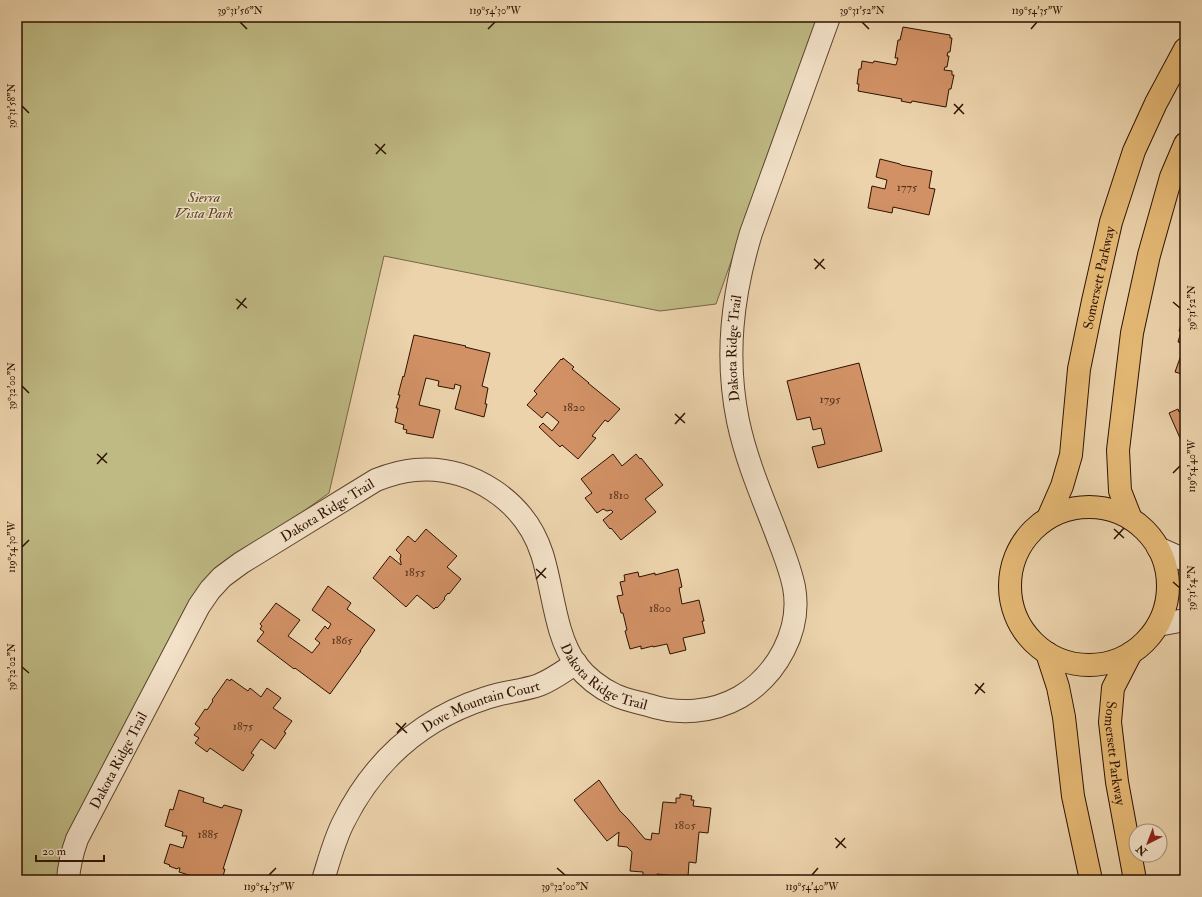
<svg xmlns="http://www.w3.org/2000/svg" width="1202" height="897" font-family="'IM FELL Double Pica',serif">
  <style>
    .green { fill: #bfba84; stroke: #766642 }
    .building { fill: #d19165; stroke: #2d1201 }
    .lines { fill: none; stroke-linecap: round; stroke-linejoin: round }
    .minor-casing { stroke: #5d422c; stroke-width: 24 }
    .major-casing { stroke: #2d1201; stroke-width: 24 }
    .minor { stroke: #f3e2c9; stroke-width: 22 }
    .major { stroke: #e6ba76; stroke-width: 22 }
    .ticks { fill: none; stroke: #2d1201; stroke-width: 1.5 }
    .labels { text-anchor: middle; stroke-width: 3; stroke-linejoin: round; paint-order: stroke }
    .number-label { font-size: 12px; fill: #56321a }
    .park-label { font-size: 14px; font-style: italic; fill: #594428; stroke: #f3e2c9 }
    .street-label { font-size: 14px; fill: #2d1201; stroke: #f3e2c9 }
    .neatline { fill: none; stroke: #2d1201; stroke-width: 1.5 }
    .ticks-label { font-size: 10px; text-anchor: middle; fill: #2d1201 }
  </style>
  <rect width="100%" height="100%" fill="#ecd3ac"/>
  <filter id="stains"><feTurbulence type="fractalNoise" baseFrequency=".005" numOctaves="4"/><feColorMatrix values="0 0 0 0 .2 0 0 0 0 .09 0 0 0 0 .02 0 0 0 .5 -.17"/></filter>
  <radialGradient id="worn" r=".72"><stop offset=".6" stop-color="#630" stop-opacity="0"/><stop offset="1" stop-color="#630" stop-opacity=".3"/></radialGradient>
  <path class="green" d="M17,17h801l-102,287 -56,7 -276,-55 -55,237 -122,87 -148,300h-42z"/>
  <path class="building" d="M903,27l47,8v3h2l-2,14h-2l-1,4h2l-2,11h-2l-1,3 8,1v4h2l-3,14h-2l-3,18 -34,-6 -1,2 -10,-2 1,-2 -44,-8 1,-7h-2l2,-15h2l1,-8 11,2 1,-2 22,4 2,-7h-3l3,-18h2z
    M880,159l20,5 1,1 31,6 -3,17 6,1 -6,26 -36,-8 -1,6 -24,-5 4,-22 13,3 2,-9 -11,-3z
    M1182,321l3,1v22l-7,-2 3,-10 -2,-1z
    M414,335l52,11 -1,1 25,6 -8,33 6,2 -3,16h2l-3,13 -29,-8 6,-23 -6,-2 -1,5 -16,-3 1,-5 -13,-3 -7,27 21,5 -7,28 -27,-5 1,-3 -4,-1 1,-4 -9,-3 3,-14h-2l4,-13h-2l5,-19 1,1z
    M1185,344v31l-10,-3z
    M563,358l11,9 -2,2 17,14h-1l32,26 -12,13 -3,-2 -13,16 4,2 -18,21 -16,-14 -2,2 -21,-20 4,-4 9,8 7,-9 -12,-10 -5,6 -15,-13 10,-11 -3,-3 27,-32 1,1z
    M859,363l23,88 -64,17 -6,-21 13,-3 -4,-16 -8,2 -3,-13 -13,3 -10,-39z
    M1178,409l1,3 6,-2v34l-2,1 -14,-32z
    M613,454l9,12 14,-12 4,5 1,-1 22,27 -18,14 11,13 -35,28 -10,-12 -1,1 -7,-9 10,-8 -2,-2 -4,1 -4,-2 -6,4 -12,-15 7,-5 -11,-14z
    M426,529l31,27 -10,11 14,12 -12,15 -1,-1 -4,5 1,1 -8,9 -1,-1 -2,2 -17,-14 -11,12 -33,-29 17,-22 11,9v-2l-1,-4 1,-4 -5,-5 12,-14 7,6z
    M678,569l4,18 -3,1 3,16 17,-4 5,21h-2l3,12 -22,5 3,12 -16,4 -3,-10 -14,3v-1l-12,3v-3l-11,3 -5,-18 2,-1 -4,-17h-2l-4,-17 6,-1 -3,-13 5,-1 -1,-6 14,-3 1,5 16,-4v2z
    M328,586l23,17 -4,6 28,21 -15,21h1l-31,43 -35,-26 -1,1 -37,-28 7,-9 -4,-3 2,-3 -2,-2 16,-21 24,17 -12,16 24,17 8,-10 -5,-4 10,-13 3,3 3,-5 -19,-14z
    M227,679l3,2 1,-2 17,12 2,-3 11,9 6,-9 14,10 -8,10 19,13 -8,11 2,1 -11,16 -14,-10 -10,14 3,2 -11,16 -33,-23 -3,4 -12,-9 4,-5 -5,-3 6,-7 -5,-4 10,-15 2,1 6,-9 -1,-1z
    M599,780l21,31 8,8 17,20 6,1 1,-7 7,1 4,-32 13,1v-5h4v-4l12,2 -1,4h3l-1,6 18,2 -3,25 -9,-1 -3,31 -7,-1 -1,15 -31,-3 -1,6h-13v-8l-13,-1 2,-19 -5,-5 -9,-1 1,-14 -12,9 -33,-41z
    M179,790l25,8 -1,4 19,6 2,-3 18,5 -19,59h2l-3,11h-17l-26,-8 1,-4h-2l-1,1 -8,-3 1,-1 -6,-2 6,-19 13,4 4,-12h-5l1,-4 -18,-6 5,-17 3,1z"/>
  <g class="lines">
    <g class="minor-casing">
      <g id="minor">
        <path d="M1158,548l27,12"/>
        <path d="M1158,625l27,-5"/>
        <path id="s1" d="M68,880c1,-15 4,-27 9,-41l122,-233 11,-16 12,-13 19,-14 135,-83c13,-5 25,-9 39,-10 56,-5 110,31 127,84 11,34 13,82 34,110 10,13 24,24 39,31 10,5 22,7 33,10 30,10 64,8 92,-8 37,-22 62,-67 54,-110 -4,-20 -12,-38 -19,-57 -14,-36 -29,-71 -37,-109 -13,-64 -6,-125 13,-188l78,-216"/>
        <path id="s2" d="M323,880c6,-19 11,-39 20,-57 30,-61 78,-104 143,-125 17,-6 36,-7 53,-13 13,-5 25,-14 37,-22"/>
      </g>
    </g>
    <g class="major-casing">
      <g id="major">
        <circle cx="1089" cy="586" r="79"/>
        <path id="s3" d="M1048,518l14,-32 9,-31 8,-86 14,-68 18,-79 23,-71 22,-48 29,-54"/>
        <path d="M1131,519l-11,-28 -2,-41 14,-117 17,-78 22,-78 14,-33"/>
        <path d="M1047,653l11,34 6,30 9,79 18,84"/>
        <path id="s4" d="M1131,653l-18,35 -3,34 7,60 18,98"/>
      </g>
    </g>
    <use href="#minor" class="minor"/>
    <use href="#major" class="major"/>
  </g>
  <path class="ticks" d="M240,22l7,7M862,22l7,7M488,29l7,-7M1031,29l6,-7M954,104l10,10M22,106l7,7M954,114l9,-10M375,144l11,10M376,154l9,-10M814,259l11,10M815,269l9,-10M236,299l11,9M1173,302l7,6M237,309l9,-11M22,386l7,7M675,414l10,9M675,424l10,-11M97,454l10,9M97,464l10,-11M1173,473l7,-7M1114,529l10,9M1114,539l10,-11M22,547l7,-7M536,569l10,9M536,579l10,-11M1173,582l7,6M22,667l7,6M975,684l10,9M975,694l9,-11M396,723l11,10M397,733l9,-10M835,838l11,10M836,848l9,-10M557,868l8,7M269,875l7,-7M812,875l6,-7"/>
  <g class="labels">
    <g class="number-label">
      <text x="907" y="191">1775</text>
      <text x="830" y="403">1795</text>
      <text x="574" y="411">1820</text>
      <text x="619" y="499">1810</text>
      <text x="415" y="576">1855</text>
      <text x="660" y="612">1800</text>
      <text x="342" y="644">1865</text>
      <text x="243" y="730">1875</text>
      <text x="685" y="829">1805</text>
      <text x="208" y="838">1885</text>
    </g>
    <g class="park-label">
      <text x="204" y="202">Sierra<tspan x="204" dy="16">Vista Park</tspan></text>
    </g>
    <g class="street-label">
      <text dy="5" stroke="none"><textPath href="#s3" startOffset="247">Somersett Parkway</textPath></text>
      <text dy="5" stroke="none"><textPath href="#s1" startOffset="1403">Dakota Ridge Trail</textPath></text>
      <text dy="5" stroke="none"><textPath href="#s1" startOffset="467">Dakota Ridge Trail</textPath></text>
      <text dy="5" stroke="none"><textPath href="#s1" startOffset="875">Dakota Ridge Trail</textPath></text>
      <text dy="5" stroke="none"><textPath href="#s2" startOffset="248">Dove Mountain Court</textPath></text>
      <text dy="5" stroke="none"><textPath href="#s4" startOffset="105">Somersett Parkway</textPath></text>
      <text dy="5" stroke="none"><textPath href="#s1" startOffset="131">Dakota Ridge Trail</textPath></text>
    </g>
  </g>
  <rect width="1202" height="897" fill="none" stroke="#ecd3ac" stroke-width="44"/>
  <g transform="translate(1148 843) rotate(222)"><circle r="19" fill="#f3e2c9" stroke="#a48f79"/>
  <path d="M0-3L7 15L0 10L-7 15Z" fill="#8f2418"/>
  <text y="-6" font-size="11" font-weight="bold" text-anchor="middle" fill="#2d1201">N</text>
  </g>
  <path d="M36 855v6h68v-6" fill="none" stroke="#2d1201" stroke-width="2"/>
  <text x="42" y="855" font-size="12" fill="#2d1201" stroke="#f3e2c9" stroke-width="3" paint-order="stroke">20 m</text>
  <rect x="22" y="22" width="1158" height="853" class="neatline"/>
  <g class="ticks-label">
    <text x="240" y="14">39°31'56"N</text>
    <text x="495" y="14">119°54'30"W</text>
    <text x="862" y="14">39°31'52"N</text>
    <text x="1037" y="14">119°54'35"W</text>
    <text transform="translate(11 106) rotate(-90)" y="4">39°31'58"N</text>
    <text transform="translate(1191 308) rotate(-90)" y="4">39°31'52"N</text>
    <text transform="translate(11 386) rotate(-90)" y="4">39°32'00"N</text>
    <text transform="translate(1191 466) rotate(-90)" y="4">119°54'40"W</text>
    <text transform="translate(11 547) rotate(-90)" y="4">119°54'30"W</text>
    <text transform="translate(1191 588) rotate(-90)" y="4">39°31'54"N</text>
    <text transform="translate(11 667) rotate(-90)" y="4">39°32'02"N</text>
    <text x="269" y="890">119°54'35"W</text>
    <text x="565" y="890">39°32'00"N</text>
    <text x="812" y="890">119°54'40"W</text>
  </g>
  <rect width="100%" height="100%" filter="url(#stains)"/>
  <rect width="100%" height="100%" fill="url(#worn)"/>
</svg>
